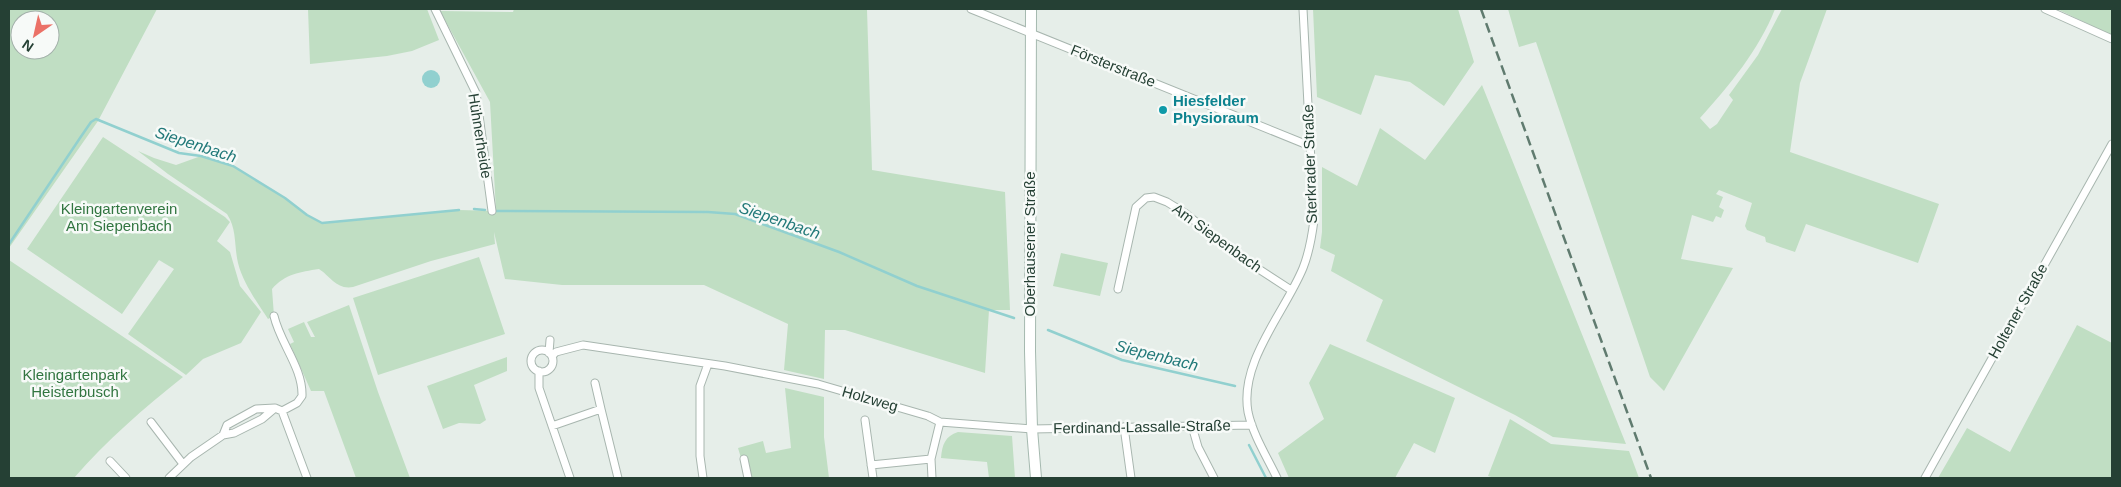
<svg xmlns="http://www.w3.org/2000/svg" width="2121" height="487" font-family="Helvetica,sans-serif">
  <style>
    .green { fill: #c0dec3; fill-rule: evenodd }
    .water { fill: #91d0cf }
    .lines { fill: none; stroke-linecap: round; stroke-linejoin: round }
    .stream { stroke: #91d0cf; stroke-width: 2.5 }
    .minor-casing { stroke: #a8b6af; stroke-width: 9 }
    .secondary-casing { stroke: #a5b9af; stroke-width: 12 }
    .minor { stroke: #fff; stroke-width: 7 }
    .secondary { stroke: #fff; stroke-width: 10 }
    .rail { stroke: #607b6f; stroke-width: 2.5; stroke-dasharray: 10 5; stroke-linecap: butt }
    .culture-dot { fill: #0f9aa8; stroke: #f7faf8; stroke-width: 2 }
    .labels { text-anchor: middle; stroke-width: 5; stroke-linejoin: round; paint-order: stroke }
    .street-label { font-size: 15px; fill: #254034; stroke: #f7faf8 }
    .culture-label { font-size: 15px; font-weight: bold; fill: #0d838f; stroke: #f7faf8; text-anchor: start }
    .park-label { font-size: 15px; fill: #317540; stroke: #f7faf8 }
    .water-label { font-size: 16px; font-style: italic; fill: #227979; stroke: #f7faf8 }
  </style>
  <rect width="100%" height="100%" fill="#e6eee9"/>
  <path class="green" d="M9,9h148l-59,112 -89,127zM20,20h30v30h-30z
    M308,9h119l12,31 -27,11 -25,5 -77,8z
    M514,9h353l5,161 133,22 5,118h-21l-4,63 -140,-43h-20l-1,49 -40,-9 4,-46 -84,-39h-142l-57,-6 -11,-47 1,12 -64,17 -78,26c-16,3 -22,-10 -34,-18 -19,3 -34,5 -47,20l2,27 -6,3c-11,-17 -25,-36 -30,-56 -4,-17 -1,-34 -11,-49l-59,-40 -30,-23 16,7 22,7 25,-9 32,10 52,32 22,17 15,8 137,-13 37,1 -6,-109 -50,-91 73,1z
    M1313,9h145l16,53 -30,44 -34,-24 -35,-7 -14,40 -44,-18z
    M1508,9h267c-16,41 -46,77 -75,109l10,11 7,-5 16,-24 -4,-5 29,-40 24,-46h45l-27,74 -10,69 149,52 -21,59 -112,-39 -11,28 -29,-10 -1,-5 -18,-7 -2,-4 7,-23 -33,-13 -3,4 7,3 -4,10 5,3 -3,8 -5,-2 -3,6 -21,-7 -11,44 52,9 -69,123 -14,-14 -114,-335 -17,5z
    M2057,9h55v26h-1z
    M1482,85l144,359 -73,-7 -38,-22 -149,-74 17,-41 -52,-29 4,-16 -15,-7 2,-16v-65l35,19 23,-58 45,32z
    M103,137l122,80 5,5 -13,19 13,11 10,34 21,26 -20,31 -38,16 -17,16 -58,-41 46,-65 -15,-9 -37,54 -95,-65z
    M1061,253l47,10 -8,33 -47,-10z
    M479,257l26,77 -127,41 -25,-77z
    M9,260l174,117c-39,31 -76,63 -109,101h-65z
    M349,305l29,87 32,86h-54l-32,-87h-13l-21,-47 4,-2 -6,-13 16,-7 7,15h4l-8,-15z
    M2077,325l35,18v135h-174l29,-50 43,24z
    M1330,344l125,54 -20,55 -21,-10 -19,35h-106l-11,-25 46,-34 -15,-36z
    M507,357v14l-33,14 12,35 -6,4 -21,-1 -16,6 -16,-43z
    M785,388l39,9v40l5,41h-78l-10,-20 -3,-10 25,-7 3,12 25,-5z
    M1510,419l41,25 78,7 10,27h-145l-6,-2z
    M958,432l54,4 3,42h-26l-2,-16 -46,-4c1,-13 4,-22 17,-26z"/>
  <path class="water" d="M422 79a9 9 0 1 1 18 0a9 9 0 1 1-18 0Z"/>
  <g class="lines">
    <path class="stream" d="M474,209l11,1
      M496,211l212,1 27,2 44,16 60,22 78,34 97,32
      M9,244l71,-106 11,-16 5,-3 83,34 22,3 32,10 52,32 22,17 15,8 137,-13
      M1048,330l74,30 113,26
      M1249,445l17,33"/>
    <g class="minor-casing">
      <path id="minor" d="M435,9l41,84 16,118
        M971,9l339,137
        M2045,9l67,30
        M1118,289l18,-82 10,-9 8,-1 13,5 18,11 49,40 57,37
        M531 361a11 11 0 1 1 22 0a11 11 0 1 1-22 0Z
        M549,353l1,-13
        M552,356l4,-4 27,-7 142,21 93,18 110,32 12,6 92,7 220,-4
        M539,371v17l31,90
        M595,383l6,26
        M282,411l25,67
        M865,420l8,58
        M151,422l32,42
        M552,426l49,-17 17,69
        M1192,426l6,21 16,31
        M1124,427l7,51
        M223,435l4,-10 29,-16 19,-1
        M744,459l4,19
        M110,461l16,17
        M871,465l60,-6
        M169,478l22,-21 32,-22 11,-2 28,-14 13,-11 7,3 15,-8 5,-7c1,-28 -22,-53 -28,-80
        M703,478l-3,-22v-70l8,-22
        M932,478l-1,-19 9,-37
        M1277,478c-10,-21 -24,-43 -29,-66 -9,-50 37,-100 55,-144 6,-15 9,-32 11,-48l-11,-211
        M1925,478l187,-334"/>
    </g>
    <g class="secondary-casing">
      <path id="secondary" d="M1031,9l-1,342 2,78 4,49"/>
    </g>
    <use href="#minor" class="minor"/>
    <use href="#secondary" class="secondary"/>
    <path class="rail" d="M1481,9l170,469"/>
  </g>
  <circle class="culture-dot" cx="1163" cy="110" r="5"/>
  <g class="labels">
    <g class="street-label">
      <text transform="translate(1113 66) rotate(22)" y="5">Försterstraße</text>
      <text transform="translate(480 136) rotate(81)" y="5">Hühnerheide</text>
      <text transform="translate(1310 164) rotate(-92)" y="5">Sterkrader Straße</text>
      <text transform="translate(1217 238) rotate(36)" y="5">Am Siepenbach</text>
      <text transform="translate(1030 244) rotate(-90)" y="5">Oberhausener Straße</text>
      <text transform="translate(2018 311) rotate(-61)" y="5">Holtener Straße</text>
      <text transform="translate(870 399) rotate(16)" y="5">Holzweg</text>
      <text transform="translate(1142 427) rotate(-1)" y="5">Ferdinand-Lassalle-Straße</text>
    </g>
    <g class="culture-label">
      <text x="1173" y="106">Hiesfelder<tspan x="1173" dy="17">Physioraum</tspan></text>
    </g>
    <g class="park-label">
      <text x="119" y="214">Kleingartenverein<tspan x="119" dy="17">Am Siepenbach</tspan></text>
      <text x="75" y="380">Kleingartenpark<tspan x="75" dy="17">Heisterbusch</tspan></text>
    </g>
    <g class="water-label">
      <text transform="translate(196 144) rotate(18)" y="6">Siepenbach</text>
      <text transform="translate(780 220) rotate(19)" y="6">Siepenbach</text>
      <text transform="translate(1157 355) rotate(14)" y="6">Siepenbach</text>
    </g>
  </g>
  <rect width="2121" height="487" fill="none" stroke="#254034" stroke-width="20"/>
  <g transform="translate(35 35) rotate(214)"><circle r="24" fill="#f7faf8" stroke="#a3b0aa"/>
  <path d="M0-4L9 19L0 12L-9 19Z" fill="#eb7167"/>
  <text y="-8" font-size="14" font-weight="bold" text-anchor="middle" fill="#254034">N</text>
  </g>
</svg>
